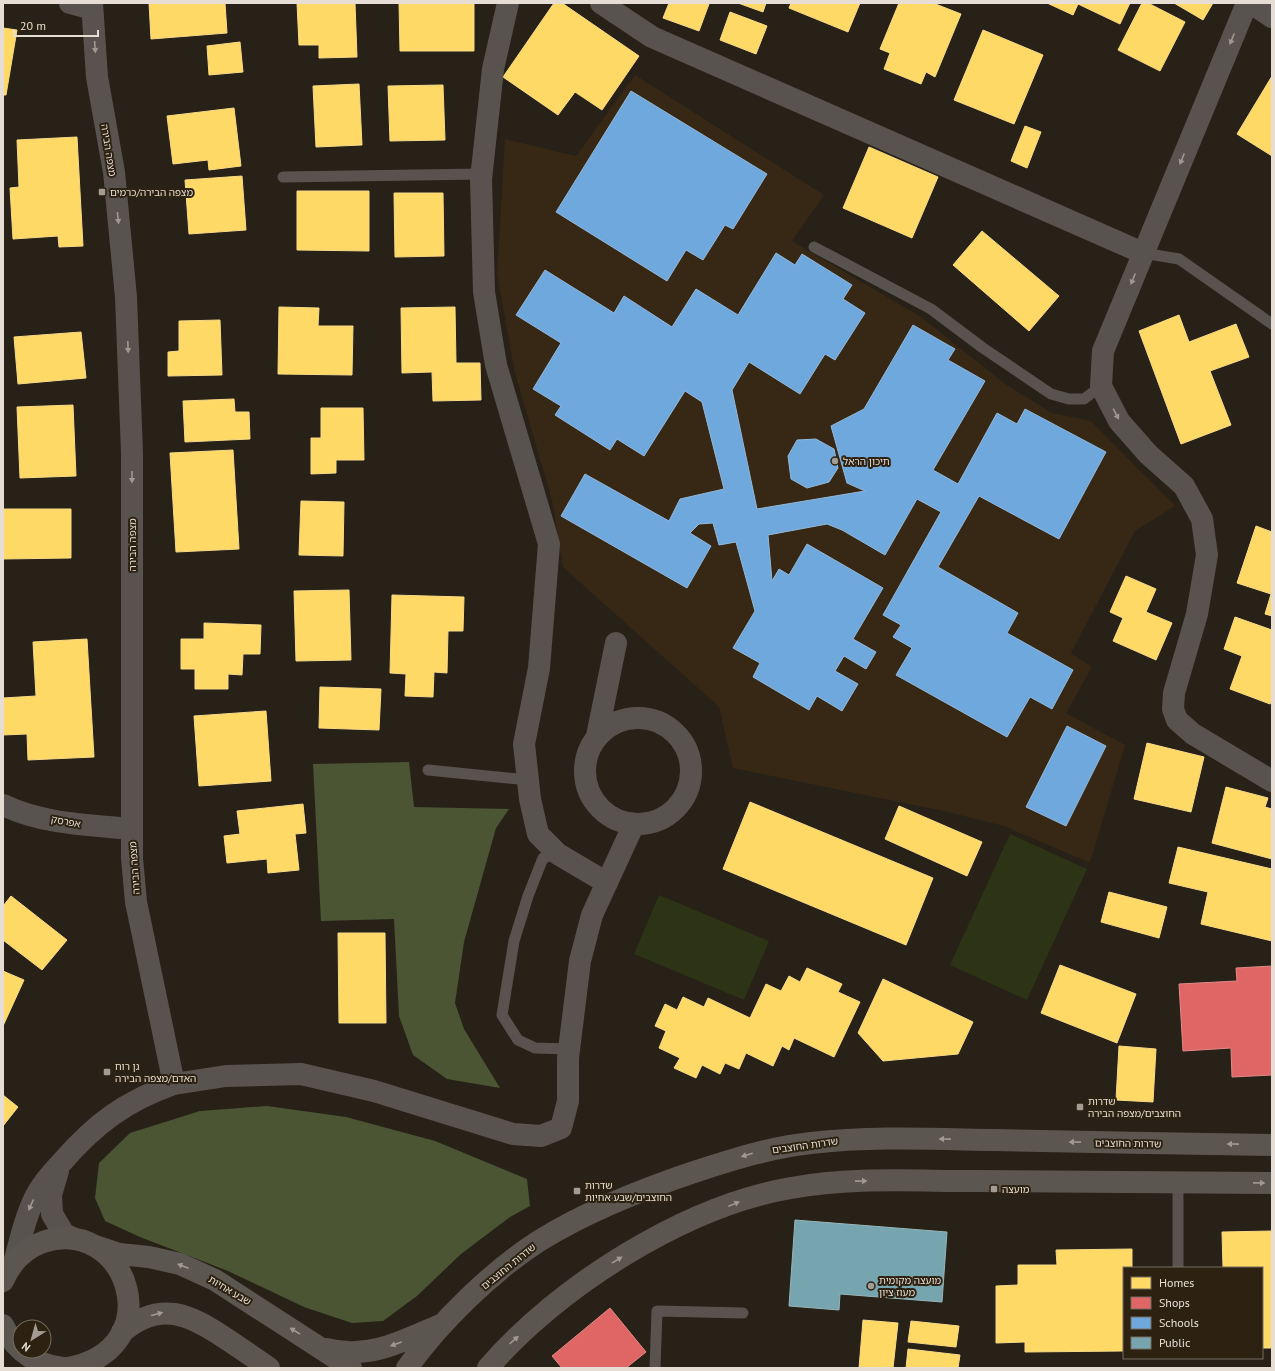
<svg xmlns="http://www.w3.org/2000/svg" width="1275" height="1371" font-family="'PT Sans','Noto Sans Hebrew',sans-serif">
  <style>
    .built { fill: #372815 }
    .green { fill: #2c3415 }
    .forest { fill: #4b5533 }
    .homes { fill: #ffd966; stroke: #f8da87 }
    .shops { fill: #e06666; stroke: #e28a87 }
    .schools { fill: #6fa8dc; stroke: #93b8da }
    .public { fill: #76a5af; stroke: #98b6ba }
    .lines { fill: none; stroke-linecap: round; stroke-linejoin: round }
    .service { stroke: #59534f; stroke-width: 11 }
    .minor { stroke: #59534f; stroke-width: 22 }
    .tertiary { stroke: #59534f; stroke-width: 22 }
    .secondary { stroke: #5c5650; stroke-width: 22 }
    .oneway { fill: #a09892 }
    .oneway2 { fill: #a19a92 }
    .poi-dot { fill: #a39c92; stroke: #2d2212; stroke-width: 1.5 }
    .labels { text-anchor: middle; stroke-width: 4; stroke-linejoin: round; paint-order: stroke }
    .street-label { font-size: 10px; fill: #e6ded4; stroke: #2d2212 }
    .poi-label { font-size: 10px; fill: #e6ded4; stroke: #2d2212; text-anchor: start }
  </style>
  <rect width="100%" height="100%" fill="#272118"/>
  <path class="built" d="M635,75l189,120 -32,46 129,76 84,67 47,29 39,8 84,85 -40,25 -64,122 21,14 -26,46 59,32 -35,118 -86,-37 -56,-14 -215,-44 -14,-61 -156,-140 -11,-67 -37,-127 -18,-99 8,-135 71,17z"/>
  <path class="green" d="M1010,834l77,35 -60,131 -77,-35z
    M659,895l110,46 -25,59 -110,-46z"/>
  <path class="forest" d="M409,762l5,45 95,2 -13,19 -32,114 -9,61 9,26 36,59 -53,-9 -34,-24 -14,-39 -5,-97 -73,2 -8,-157z
    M267,1106l79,11 89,24 92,38 3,27 -20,11 -49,37 -44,42 -34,25 -31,2 -48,-16 -76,-36 -88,-34 -35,-16 -10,-23 4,-35 31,-30 70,-22z"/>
  <path class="homes" d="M149,3h76l2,30 -76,6z
    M297,3h58l2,54 -38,1v-13h-20z
    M399,3h75v48h-74z
    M554,3h8l77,53 -37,54 -27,-18 -17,23 -55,-38z
    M669,3l40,1 -10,27 -36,-13z
    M738,3h28l-3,9z
    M791,3h69l-12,29 -59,-24z
    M899,3h34l28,11 -26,63 -9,-5 -5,12 -37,-15 6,-16 -10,-4z
    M1047,3h83l-10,21 -42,-20 -5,11z
    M1142,3h6l37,19 -25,49 -42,-21z
    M1174,3h39l-10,17z
    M730,12l37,14 -11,28 -36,-14z
    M3,28l14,2 -11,65h-3z
    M983,30l60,25 -29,69 -60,-24z
    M240,42l3,30 -34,3 -2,-29z
    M1272,76v80l-35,-22z
    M359,84l3,61 -46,2 -3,-61z
    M443,85l2,55 -55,1 -2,-55z
    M234,108l7,58 -32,4 -1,-10 -35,4 -6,-48z
    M1025,126l16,6 -14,36 -16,-7z
    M77,137l6,109 -24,1 -1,-11 -45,3 -3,-51 9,-1 -2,-47z
    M869,147l69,30 -26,61 -69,-30z
    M242,176l4,54 -57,4 -4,-54z
    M297,191h72v60l-72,-1z
    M394,193h49l1,63 -49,1z
    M982,231l77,65 -30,35 -76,-66z
    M279,307l40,1 -1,18h35l-1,49 -74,-1z
    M455,307l1,56h24l1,37 -48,1 -1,-29 -30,1 -1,-65z
    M1179,315l10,27 47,-18 13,33 -39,14 21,54 -50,19 -42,-113z
    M220,320l2,55 -54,1v-24l11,-1v-30z
    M81,332l5,46 -68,6 -4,-47z
    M234,399l1,13h14l1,27 -65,3 -2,-41z
    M73,405l3,71 -56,2 -3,-71z
    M321,408h42l1,52h-28v13l-25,1v-36h10z
    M233,450l6,99 -63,3 -6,-99z
    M301,501l43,1 -1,54 -44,-1z
    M3,509h68v49l-68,1z
    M1256,526l16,6v84l-7,-2 6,-20 -34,-11z
    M1126,576l30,13 -10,23 26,11 -16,37 -43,-19 10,-23 -13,-6z
    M349,590l2,70 -55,1 -2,-70z
    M392,595l72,2 -1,34h-15l-1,42 -13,-1 -1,25 -28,-1 1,-22 -16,-1z
    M1235,617l37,13v70l-2,4 -40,-15 12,-33 -18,-7z
    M204,623l57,2 -1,29h-17l-1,21 -14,-1v15h-33v-20h-14v-30h23z
    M87,639l7,118 -66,3 -1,-26 -24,1v-37l33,-2 -3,-54z
    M320,687l61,2 -2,41 -60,-2z
    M266,711l5,70 -72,5 -5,-70z
    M1147,743l57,14 -13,55 -57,-13z
    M1226,787l42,11 -3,9 7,2v50l-60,-16z
    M750,802l183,76 -27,67 -183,-76z
    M303,804l3,29 -11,1 4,36 -31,3 -1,-14 -40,4 -3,-27 16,-2 -3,-23z
    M899,806l83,36 -15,34 -82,-37z
    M1178,847l94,22v72l-71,-17 7,-32 -39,-9z
    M1109,892l58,15 -8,31 -58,-16z
    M11,896l56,44 -25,30 -39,-30v-34z
    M338,933h47l1,90h-47z
    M1060,965l76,29 -19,49 -76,-30z
    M807,968l35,16 -4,8 22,10 -26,55 -40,-19 -5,12 -7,-4 -9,20 -27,-13 -7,16 -14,-6 -5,11 -18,-9 -6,13 -22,-10 6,-10 -21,-10 7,-17 -11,-5 10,-22 12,6 6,-13 21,10 4,-9 42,20 16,-34 15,7 8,-15 11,6z
    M3,971l21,9 -21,46z
    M883,979l90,43 -15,32 -75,7 -25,-28z
    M1119,1046l37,3 -3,53 -37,-2z
    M3,1095l15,12 -15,19z
    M1272,1231v117h-10v-80h-39l-1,-36z
    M1132,1249v19h-8v83l-99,1v-10l-29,1v-57l22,-1v-20h39l-1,-15z
    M863,1320l35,3 -5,45h-34z
    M911,1321l48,5 -3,21 -48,-5z
    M908,1349l52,6 -2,13h-52z"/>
  <path class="shops" d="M1272,966v109l-40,2 -1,-29 -48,3 -4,-67 58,-3 -1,-13z
    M610,1308l36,44 -20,16h-64l-10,-12z"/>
  <path class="schools" d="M631,91l136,83 -34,55 -8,-4 -22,35 -17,-10 -19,31 -111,-69z
    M776,253l19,12 7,-11 50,31 -9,14 22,14 -30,47 -10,-6 -25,40 -51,-32 -17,28 25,119 108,-18 -18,-8 -16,-57 33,-17 49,-84 42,24 -7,11 37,21 -52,89 25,14 39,-71 20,11 8,-15 81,43 -47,87 -80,-43 -41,71 80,46 -11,20 66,37 -21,39 -22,-12 -23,40 -111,-62 16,-27 -19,-11 8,-12 -18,-10 58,-103 -24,-13 -32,56 -43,-25 -15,-6 -59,11 4,46 7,-12 10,6 18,-31 76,44 -30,51 23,13 -10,17 -22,-13 -9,15 23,13 -16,27 -25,-15 -8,14 -56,-33 7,-14 -27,-15 22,-37 -19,-69 -17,3 -6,-22 -14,1 -9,9 21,13 -24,42 -126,-72 24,-42 84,47 11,-22 44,-10 -22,-87 -17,-11 -41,65 -27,-17 -7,11 -55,-35 6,-9 -28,-17 28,-46 -45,-28 29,-45 69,43 10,-17 48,31 24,-38 42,26z
    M816,439l18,10 4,19 -9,14 -22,6 -16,-9 -3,-23 9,-16z
    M1067,726l39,20 -40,80 -40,-19z"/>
  <path class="public" d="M795,1220l152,12 -5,70 -102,-8 -1,16 -50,-4z"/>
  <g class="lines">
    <path class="service" d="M283,177l199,-3
      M814,247l117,62 52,39 68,46 18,5h15l17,-13
      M1143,253l36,6 93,65
      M428,770l100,10
      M558,854l-15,4 -15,38 -14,45 -12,74 16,25 17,8 34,1
      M1178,1268v-86
      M655,1368l2,-57 86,2"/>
    <path class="minor" d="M508,3l-15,66 -12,110 3,113 12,73 53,179 -10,124 -15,76 6,55 8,35 20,20 49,29
      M601,3l51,34 491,216
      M1247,3l-144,348 -2,35 18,35 29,33 36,32 18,33 5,36 -10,59 -23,79 -1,16 4,11 16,14 79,47
      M585 771a53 53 0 1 1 106 0a53 53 0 1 1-106 0Z
      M597,736l19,-93
      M3,805c39,19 86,20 128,24
      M174,1084l52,-8 75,-2 73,17 139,43 28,2 20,-8 7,-27v-43l12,-97 12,-46 42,-91"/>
    <path class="tertiary" d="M70,3l22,6
      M1251,3l21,14
      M58,1171l-7,24 1,19 12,20 11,5
      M15,1259c5,-18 9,-37 17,-55 7,-17 18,-29 30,-42 34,-39 64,-61 112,-78l-38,-182 -4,-44v-405l-6,-156 -12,-125 -17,-95 -5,-74"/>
    <path class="secondary" d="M95,1246l24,8 30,3 31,7 35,16 136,88
      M3,1281c8,-19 21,-32 40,-39 84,-28 130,108 24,126
      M3,1325c12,26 31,39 59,43
      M122,1332c38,-32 67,-18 103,6 15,10 30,20 44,30
      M326,1349c42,11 77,-8 114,-24
      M407,1368c32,-45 85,-97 132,-127 48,-30 104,-52 158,-70 38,-12 75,-24 114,-28 61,-7 123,-4 184,-3 92,2 185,4 277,5
      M488,1368c69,-81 197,-162 303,-180 60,-11 121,-7 181,-7 100,0 200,1 300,2"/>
  </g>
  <defs><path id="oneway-solid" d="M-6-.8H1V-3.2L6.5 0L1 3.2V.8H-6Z"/></defs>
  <g class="oneway">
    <use href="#oneway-solid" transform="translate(1232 39) rotate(112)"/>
    <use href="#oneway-solid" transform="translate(95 47) rotate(86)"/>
    <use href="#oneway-solid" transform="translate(1182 159) rotate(112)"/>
    <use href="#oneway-solid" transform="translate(118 218) rotate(84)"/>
    <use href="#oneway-solid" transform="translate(1133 279) rotate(112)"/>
    <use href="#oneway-solid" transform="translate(128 347) rotate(88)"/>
    <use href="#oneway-solid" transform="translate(1116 414) rotate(62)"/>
    <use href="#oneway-solid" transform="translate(132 477) rotate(90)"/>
    <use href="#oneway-solid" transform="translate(31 1205) rotate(114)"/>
  </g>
  <g class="oneway2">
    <use href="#oneway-solid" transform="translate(945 1139) rotate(-179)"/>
    <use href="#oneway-solid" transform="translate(1075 1142) rotate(-179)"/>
    <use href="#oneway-solid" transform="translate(1233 1144) rotate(-179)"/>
    <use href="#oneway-solid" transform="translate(747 1155) rotate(164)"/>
    <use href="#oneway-solid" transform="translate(861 1181) rotate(-1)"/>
    <use href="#oneway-solid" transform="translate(1259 1183) rotate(1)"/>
    <use href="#oneway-solid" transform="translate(734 1204) rotate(-22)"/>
    <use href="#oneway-solid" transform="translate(617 1260) rotate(-32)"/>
    <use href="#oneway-solid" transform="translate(183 1266) rotate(-159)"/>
    <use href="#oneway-solid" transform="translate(157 1314) rotate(-15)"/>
    <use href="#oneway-solid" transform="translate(295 1331) rotate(-148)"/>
    <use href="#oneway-solid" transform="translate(514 1340) rotate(-42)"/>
    <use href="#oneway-solid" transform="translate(396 1344) rotate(160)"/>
  </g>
  <g class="poi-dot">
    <rect x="98" y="188" width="8" height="8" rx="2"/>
    <circle cx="835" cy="461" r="4"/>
    <rect x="103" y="1068" width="8" height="8" rx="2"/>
    <rect x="1076" y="1103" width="8" height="8" rx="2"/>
    <rect x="990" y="1185" width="8" height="8" rx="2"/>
    <rect x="573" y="1187" width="8" height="8" rx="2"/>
    <circle cx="871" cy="1286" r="4"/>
  </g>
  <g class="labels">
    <g class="street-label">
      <text transform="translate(109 150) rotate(81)" y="4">מצפה הבירה</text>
      <text transform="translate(132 545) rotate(-90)" y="4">מצפה הבירה</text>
      <text transform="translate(66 821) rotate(10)" y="4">אפרסק</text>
      <text transform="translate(134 868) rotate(-94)" y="4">מצפה הבירה</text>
      <text transform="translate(1128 1143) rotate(1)" y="4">שדרות החוצבים</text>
      <text transform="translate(805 1145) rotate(-8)" y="4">שדרות החוצבים</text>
      <text transform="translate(508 1266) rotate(-39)" y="4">שדרות החוצבים</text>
      <text transform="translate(230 1290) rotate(31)" y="4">שבע אחיות</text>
    </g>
    <g class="poi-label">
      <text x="110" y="196">מצפה הבירה/כרמים</text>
      <text x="843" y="465">תיכון הראל</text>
      <text x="115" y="1070">גן רוח<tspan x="115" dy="12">האדם/מצפה הבירה</tspan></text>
      <text x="1088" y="1105">שדרות<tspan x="1088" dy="12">החוצבים/מצפה הבירה</tspan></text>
      <text x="585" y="1189">שדרות<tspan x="585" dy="12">החוצבים/שבע אחיות</tspan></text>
      <text x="1002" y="1193">מועצה</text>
      <text x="879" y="1284">מועצה מקומית<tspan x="879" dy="12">מעוז ציון</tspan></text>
    </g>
  </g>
  <rect width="1275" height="1371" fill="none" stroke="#e6ded4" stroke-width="8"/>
  <rect x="1123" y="1267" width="140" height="92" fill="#2d2212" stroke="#776d60"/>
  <rect x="1131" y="1277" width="20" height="12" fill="#ffd966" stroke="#776d60"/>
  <text x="1159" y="1287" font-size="12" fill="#e6ded4">Homes</text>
  <rect x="1131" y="1297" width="20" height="12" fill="#e06666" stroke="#776d60"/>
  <text x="1159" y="1307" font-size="12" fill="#e6ded4">Shops</text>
  <rect x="1131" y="1317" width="20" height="12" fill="#6fa8dc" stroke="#776d60"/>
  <text x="1159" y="1327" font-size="12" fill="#e6ded4">Schools</text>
  <rect x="1131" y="1337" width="20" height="12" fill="#76a5af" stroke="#776d60"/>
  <text x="1159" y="1347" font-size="12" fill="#e6ded4">Public</text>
  <g transform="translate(32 1339) rotate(217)"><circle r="19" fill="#2d2212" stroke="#776d60"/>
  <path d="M0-3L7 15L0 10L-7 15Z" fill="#a39c92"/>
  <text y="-6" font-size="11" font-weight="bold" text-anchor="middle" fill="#e6ded4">N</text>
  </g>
  <path d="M14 30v6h84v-6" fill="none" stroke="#e6ded4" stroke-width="2"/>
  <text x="20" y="30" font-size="12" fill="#e6ded4" stroke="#2d2212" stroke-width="3" paint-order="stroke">20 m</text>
</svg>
